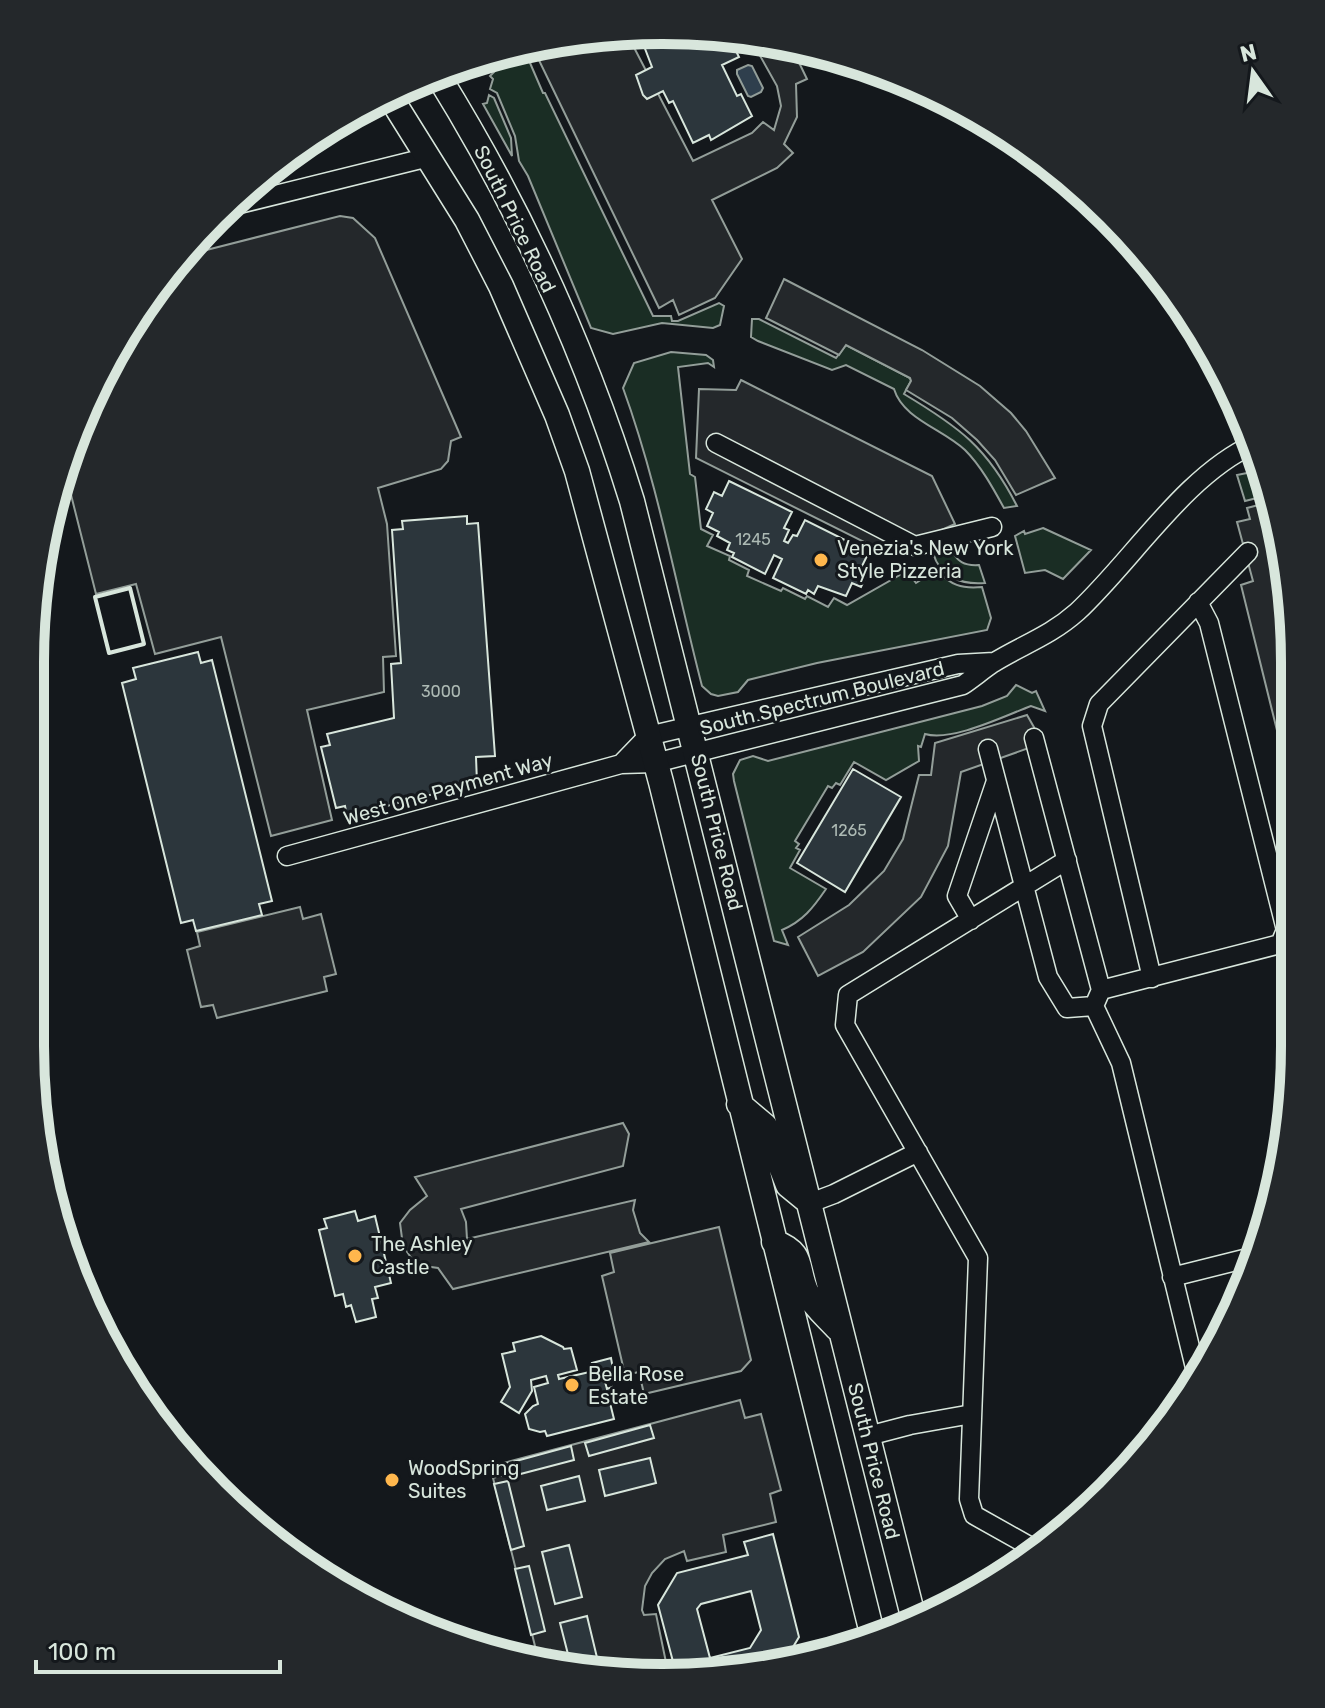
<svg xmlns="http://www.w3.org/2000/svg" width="1325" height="1708" font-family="Rubik,sans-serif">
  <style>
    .green { fill: #1a2d24; stroke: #939e99; stroke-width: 2 }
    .parking { fill: #24282b; stroke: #939e99; stroke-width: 2 }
    .water { fill: #2f3f4d; stroke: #939e99; stroke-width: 2 }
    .building { fill: #2c363c; stroke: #d8e6dc; stroke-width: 2; fill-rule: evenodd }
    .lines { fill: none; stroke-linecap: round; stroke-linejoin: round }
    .minor-casing { stroke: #d8e6dc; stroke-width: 21 }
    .major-casing { stroke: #d8e6dc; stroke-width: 27 }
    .minor { stroke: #14181c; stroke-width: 18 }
    .major { stroke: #14181c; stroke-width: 24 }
    .wall { stroke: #d8e6dc; stroke-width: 4 }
    .poi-dot { fill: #ffb74d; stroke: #14181c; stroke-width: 3 }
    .labels { text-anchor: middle; stroke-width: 6; stroke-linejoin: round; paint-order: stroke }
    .number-label { font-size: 16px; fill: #adbab4 }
    .street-label { font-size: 20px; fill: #d8e6dc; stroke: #14181c }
    .poi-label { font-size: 20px; fill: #d8e6dc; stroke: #14181c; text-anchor: start }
    .rim { fill: none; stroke: #d8e6dc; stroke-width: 10 }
  </style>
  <rect width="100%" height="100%" fill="#14181c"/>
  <path class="green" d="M524,49l19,44h2l108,223h18l1,5h6l41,-18 5,3 -4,19 -7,3 -51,-5 -49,11 -22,-6 -63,-152 -9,-15 -4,-25 -18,-43 -7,-4 3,-10 -3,-3 26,-26z
    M489,95l5,3 17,40 1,18 -29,-52 4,-1z
    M752,319h7l77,39 10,-13 64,33 1,3 -7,13c55,33 83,53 113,112l-13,2c-11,-20 -23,-42 -39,-58 -22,-21 -62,-31 -71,-61l-48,-24 -14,5 -74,-29 -7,-4z
    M671,352l35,3 7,5 1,7 -6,-4 -30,4 12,107 5,3 6,52 12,6 -6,11 23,10 -1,4 20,10 -2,6 34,15 2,-3 22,11 2,-3 21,11 6,-9 13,7 60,-34 9,12 20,-13c15,15 25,19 46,17l9,31 -4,12 -170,33 -69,17 -10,12 -20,4 -7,-2 -9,-8c-26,-100 -44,-202 -79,-298l11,-25z
    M1263,467l6,28 -24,6 -8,-26 15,-3z
    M1043,528l48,22 -28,29 -18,-9 -20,3 -10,-37 9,-5 1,3z
    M951,548c5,14 14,18 28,17l6,18c-24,2 -45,-6 -52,-30z
    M1016,685l16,8 4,-2 9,20 -14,-5c-27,10 -79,36 -106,28l-4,13 -3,-1 1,15 -33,19 -32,-18 -14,23 -4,-2 -4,5 -4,-2 -33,55 4,3 -3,4 4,2 -10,18 36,21c-13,19 -23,32 -44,41l6,15 -14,-4 -40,-160 -1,-7 7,-14 13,-4 15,5 214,-55 25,-10z"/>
  <path class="parking" d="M627,34l66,127 59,-28 11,-11 11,8 7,-24 -4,-20 -23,-41 -10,4 -6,-12 53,9 16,33 -11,5 1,33 -13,27 9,9 -16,15 -65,32 30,59 -27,39 -36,17 -6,-15 -14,8 -124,-256 4,-7 40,-10z
    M340,216l13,2 22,20 86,199 -10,4 -3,20 -7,8 -63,19 9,36 9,132 -13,1 1,35 -77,18 25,110 -61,16 -50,-199 -66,17 -19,-70 -40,10 -33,-131 98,-186 18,-20z
    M784,279l138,71 58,36 31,27 15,18 29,47 -39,17 -21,-35 -18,-20 -25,-22 -46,-28 5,-9 -1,-3 -64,-33 -7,10 -73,-37z
    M741,380l191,96 23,48 -67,30 -192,-96 3,-69 37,1z
    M1270,502l24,119 -4,162 -49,-198 12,-4 -16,-59 13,-3 -3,-11z
    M1027,715l16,28 -82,29 -13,74 -27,51 -58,55 -45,24 -20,-39 51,-32 35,-34 19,-32 16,-64h12l4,-32z
    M300,907l3,12 18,-5 15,60 -12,3 3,14 -110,27 -4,-13 -12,2 -14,-57 13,-4 -3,-14z
    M623,1123l6,11 -6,32 -162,43 5,13 1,17 168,-39 -2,10 7,23 9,9 -196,47 -15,-21 -14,-2 -12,-7 -9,-13 -3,-23 10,-13 17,-14 -12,-19z
    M719,1227l32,133 -10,11 -97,23 -5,-22 -14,3 -23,-99 12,-4 -4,-19z
    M740,1400l5,18 16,-4 20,76 -11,4 6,28 -53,13 3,17 -39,9 -3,-10 -19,8 -13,14 -7,13 -3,24 2,5 12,-1 11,53 -11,3 1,7 -118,-15 -46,-184 10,-3 -3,-11z"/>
  <path class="water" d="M748,65l4,1 11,22 -2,4 -10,5 -3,-1 -11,-22v-4z"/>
  <path class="building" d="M703,31l30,5 1,3 -3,2 8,16 -17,8 15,31 4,-2 11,22 -41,24 -2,-5 -16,8 -20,-42 -4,2 -6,-12 -16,8 -4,-4 -7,-20 16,-8 -13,-34z
    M729,481l63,31 -8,16 5,2 -5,11 4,2 5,-8 4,1 8,-16 64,32 -8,16 7,4 -7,15 -9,-4 -6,13 -28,-10 -4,8 -6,-4 -2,4 -33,-16 9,-19 -8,-4 -9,19 -33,-17 2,-4 -7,-3 3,-7 -13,-7 2,-4 -12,-6 6,-13 -7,-4 8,-17 8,4z
    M467,516v8l11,-1 17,233 -19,1 1,26 -130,33 -2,-10 -9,2 -15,-61 9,-2 -3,-11 67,-16 -3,-54 10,-1 -9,-133 11,-1 -1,-8z
    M198,652l3,11 11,-3 60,241 -13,3 3,11 -66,16 -3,-11 -12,3 -59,-240 14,-4 -3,-11z
    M853,769l48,28 -56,95 -48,-29z
    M355,1211l3,10 17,-5 16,67 -16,4 3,11 -6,1 4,18 -20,5 -5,-17 -5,2 -3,-13 -8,2 -16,-66 8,-2 -3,-9z
    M541,1336l22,11 1,2 7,-1 6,22 -19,5 1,4 35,-8 -2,-8 19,-5 2,11 -11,2 5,18 5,-2 3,10 -6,2 5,20 -67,17 -2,-5 -5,1 -11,-3 -4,-15 8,-8 5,-2 -4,-17 14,-4 -2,-7 -15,4 1,11 -13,22 -18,-11 9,-15 -8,-33 13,-3 -2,-8z
    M650,1425l4,13 -65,18 -4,-13z
    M571,1446l3,14 -65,17 -4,-13z
    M650,1458l6,25 -51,13 -6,-26z
    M579,1476l6,25 -38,9 -6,-24z
    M508,1481l16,65 -13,4 -17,-66z
    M773,1534l26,103 -15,25 -120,16 12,-5 -18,-68 19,-32 71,-18 -4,-13zM751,1591l10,39 -11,18 -40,10 -13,-49 4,-5z
    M569,1545l13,52 -27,7 -13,-52z
    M529,1566l16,65 -14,4 -16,-66z
    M587,1616l13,54 -29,-4 -11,-43z
    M550,1650l3,14 -14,-2 -2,-8z"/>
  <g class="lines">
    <g class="minor-casing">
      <path id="minor" d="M227,207l202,-50
        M716,443l199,103 77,-19
        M1034,738l67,252 -7,16 27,57 77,317
        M988,749l60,228 19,31 27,-2
        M621,764l27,-28 310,-72 36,-2
        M287,856l334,-92 34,-1 308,-78c10,-7 20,-15 30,-22 29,-18 57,-27 84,-51 55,-51 108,-137 177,-168
        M971,920l-14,-24 39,-115
        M1152,978l-60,-252 7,-22 149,-152
        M1101,990l179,-46 6,-14 -77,-307 -11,-21
        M810,1203l24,-9 84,-42
        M1172,1277l84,-21
        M868,1436l42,-11 62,-11
        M1038,1551l-64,-36 -5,-16 9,-241 -133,-233 3,-30 219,-135"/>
    </g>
    <g class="major-casing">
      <path id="major" d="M437,74c82,132 149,278 195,427l282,1119
        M389,95l78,125 34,66 56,129 20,56 84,311 212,855
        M739,1104l26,22 23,59 22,18
        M774,1242c32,11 21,27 33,51 7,13 21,25 30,35"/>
    </g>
    <use href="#minor" class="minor"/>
    <use href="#major" class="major"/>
    <path class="wall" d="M130,588l14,56 -35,9 -14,-56z"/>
  </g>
  <g class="poi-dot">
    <circle cx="821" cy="560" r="8"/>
    <circle cx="355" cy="1256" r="8"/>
    <circle cx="572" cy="1385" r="8"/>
    <circle cx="392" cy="1480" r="8"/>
  </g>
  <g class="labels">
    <g class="number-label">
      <text x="753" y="545">1245</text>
      <text x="441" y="697">3000</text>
      <text x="849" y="836">1265</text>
    </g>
    <g class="street-label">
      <text transform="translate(515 219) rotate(64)" y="7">South Price Road</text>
      <text transform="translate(822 698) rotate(-14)" y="7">South Spectrum Boulevard</text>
      <text transform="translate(448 789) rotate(-16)" y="7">West One Payment Way</text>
      <text transform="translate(717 832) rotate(76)" y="7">South Price Road</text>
      <text transform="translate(874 1461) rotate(76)" y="7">South Price Road</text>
    </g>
    <g class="poi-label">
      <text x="837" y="555">Venezia's New York<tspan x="837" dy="23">Style Pizzeria</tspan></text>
      <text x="371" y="1251">The Ashley<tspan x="371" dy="23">Castle</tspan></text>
      <text x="588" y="1381">Bella Rose<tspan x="588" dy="23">Estate</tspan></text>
      <text x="408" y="1475">WoodSpring<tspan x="408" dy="23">Suites</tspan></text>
    </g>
  </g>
  <path d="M0 0H1325V1708H0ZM662 44H663A618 618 0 0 1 1281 662V1046A618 618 0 0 1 663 1664H662A618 618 0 0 1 44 1046V662A618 618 0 0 1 662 44Z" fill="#24282b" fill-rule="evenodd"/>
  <path class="rim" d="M662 44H663A618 618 0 0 1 1281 662V1046A618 618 0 0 1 663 1664H662A618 618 0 0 1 44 1046V662A618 618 0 0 1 662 44Z"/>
  <g transform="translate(1253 72) rotate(346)" stroke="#14181c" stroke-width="6" paint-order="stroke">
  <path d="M0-6L14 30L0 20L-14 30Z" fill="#d8e6dc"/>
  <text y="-12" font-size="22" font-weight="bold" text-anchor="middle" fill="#d8e6dc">N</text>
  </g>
  <path d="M36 1660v12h244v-12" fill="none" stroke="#d8e6dc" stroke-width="4"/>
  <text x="48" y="1660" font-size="24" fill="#d8e6dc" stroke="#14181c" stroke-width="6" paint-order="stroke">100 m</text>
</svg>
